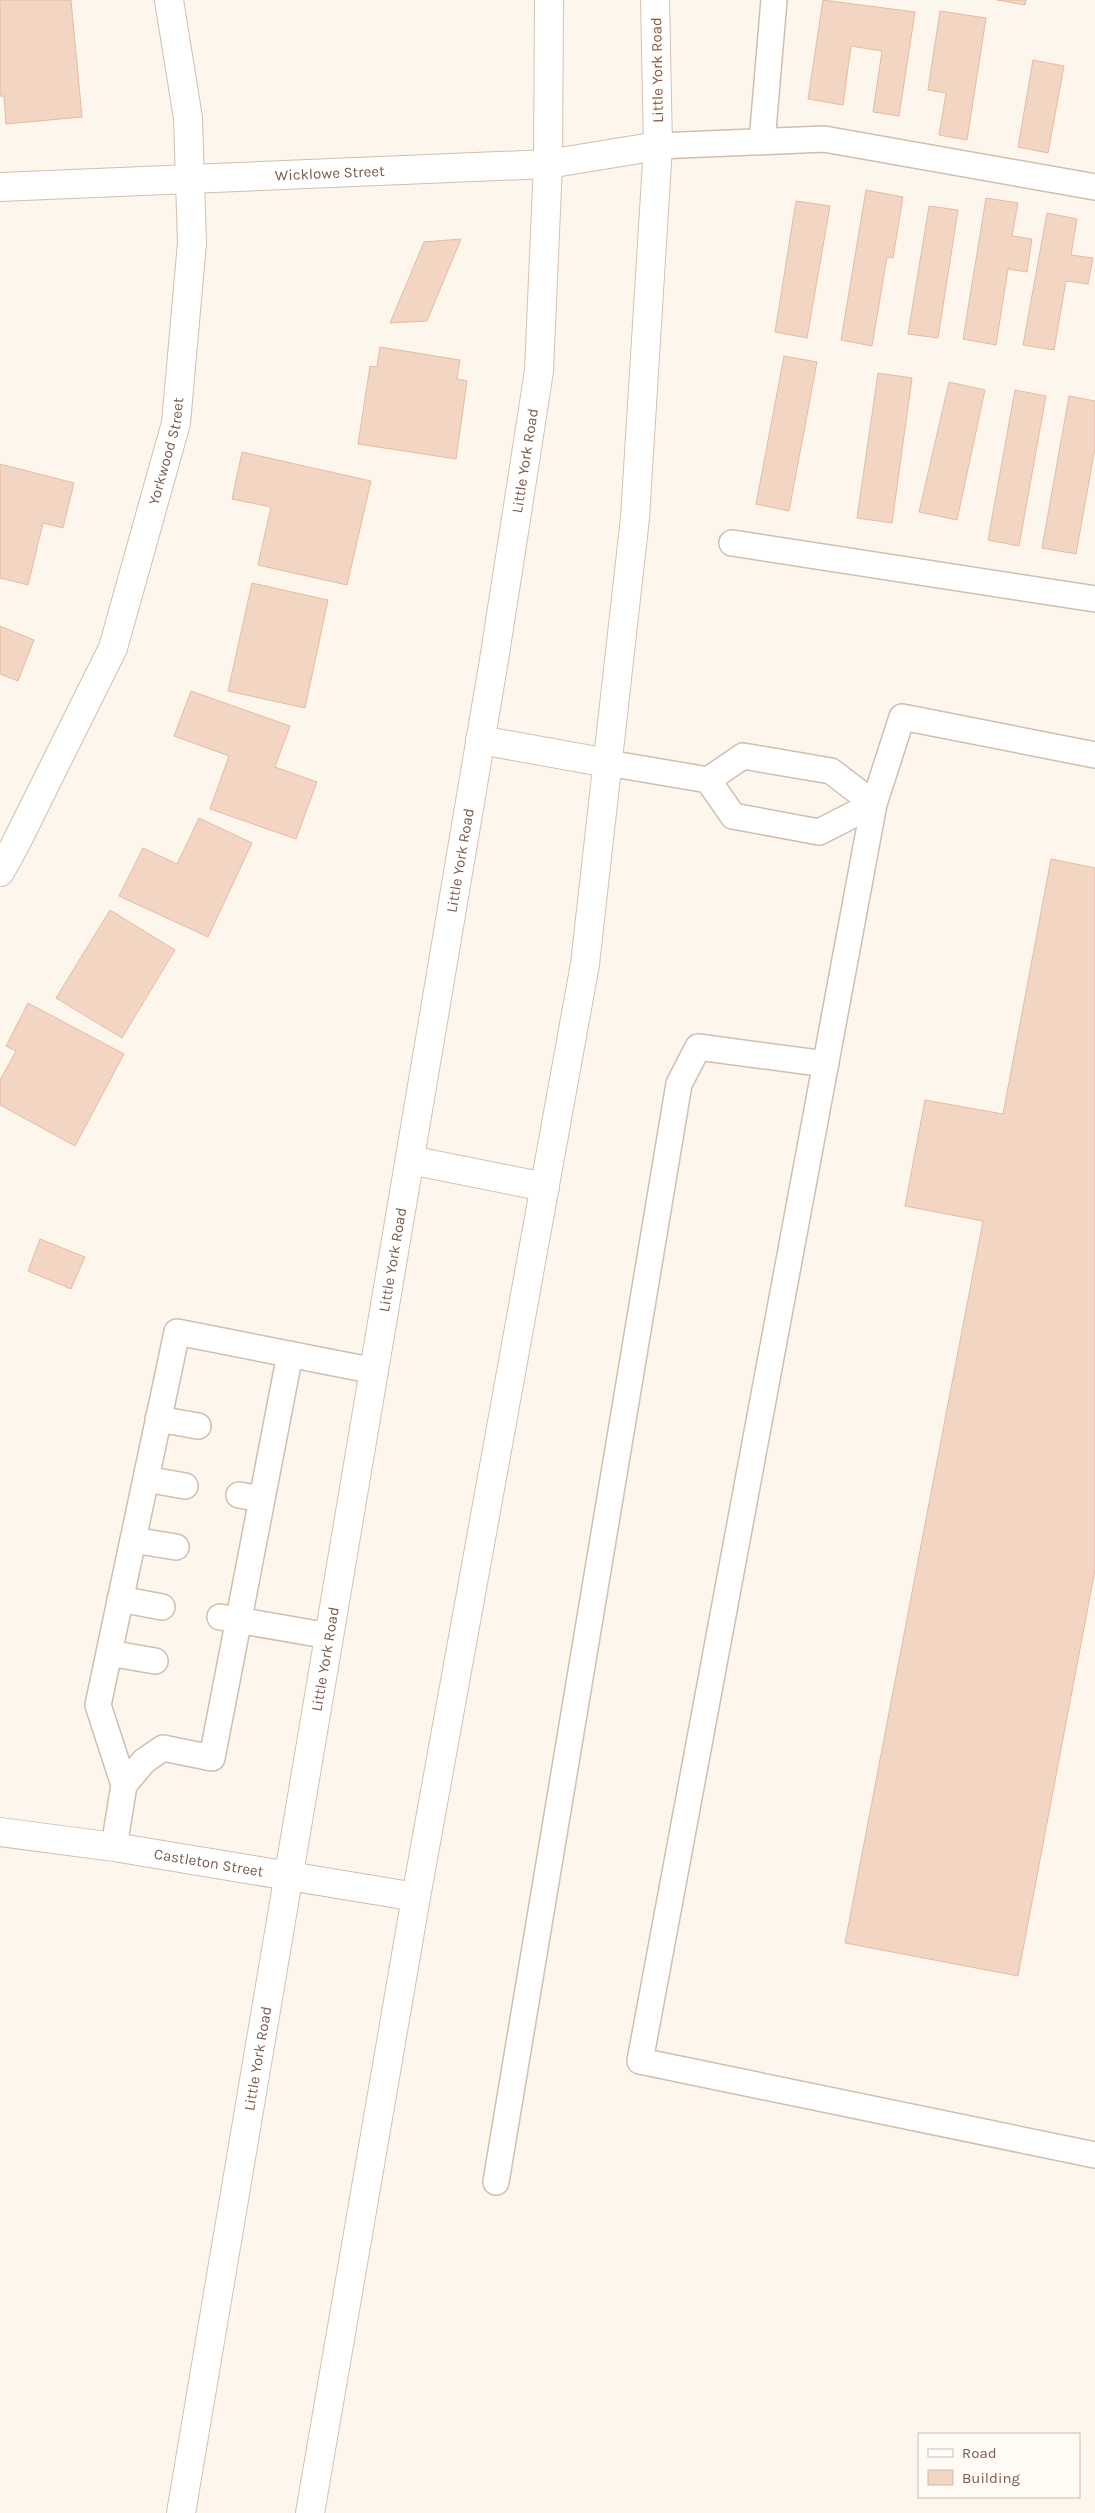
<svg xmlns="http://www.w3.org/2000/svg" width="1095" height="2513" font-family="Karla,sans-serif">
  <style>
    .building { fill: #f3d5c3; stroke: #e6bba3 }
    .lines { fill: none; stroke-linecap: round; stroke-linejoin: round }
    .service-casing { stroke: #d1beb0; stroke-width: 28 }
    .minor-casing { stroke: #d1beb0; stroke-width: 30 }
    .secondary-casing { stroke: #d6c0b0; stroke-width: 30 }
    .service { stroke: #fff; stroke-width: 25 }
    .minor { stroke: #fff; stroke-width: 28 }
    .secondary { stroke: #fff; stroke-width: 28 }
    .labels { text-anchor: middle; stroke-width: 4; stroke-linejoin: round; paint-order: stroke }
    .street-label { font-size: 15px; fill: #7a5c4d; stroke: #fffaf3 }
  </style>
  <rect width="100%" height="100%" fill="#fdf6ec"/>
  <path class="building" d="M0,0h71l11,117 -76,7 -2,-28h-4z
    M823,0l92,12 -16,104 -26,-4 9,-61 -31,-5 -8,59 -35,-6z
    M997,0h29l-1,5z
    M940,11l46,7 -19,122 -28,-5 7,-42 -18,-3z
    M1033,60l31,6 -16,87 -30,-6z
    M866,190l37,7 -10,61 -6,-1 -15,89 -31,-6z
    M986,198l32,5 -6,33 20,3 -5,33 -19,-3 -12,76 -33,-6z
    M796,201l34,5 -23,132 -32,-6z
    M929,206l29,4 -20,128 -30,-4z
    M1047,213l30,6 -6,36 22,3 -5,26 -22,-3 -12,69 -31,-5z
    M461,239l-34,82 -37,2 34,-81z
    M380,347l80,13 -3,19 10,2 -11,78 -98,-15 12,-78 7,1z
    M784,356l33,6 -28,149 -33,-7z
    M878,373l34,5 -20,145 -35,-5z
    M949,382l36,8 -28,130 -38,-8z
    M1015,390l31,6 -27,150 -31,-6z
    M1069,396l26,5v47l-19,106 -34,-6z
    M242,452l129,29 -24,104 -89,-20 13,-58 -39,-8z
    M0,464l74,19 -11,45 -20,-5 -15,62 -28,-7z
    M252,583l76,17 -23,108 -77,-17z
    M0,626l34,14 -16,41 -18,-7z
    M191,691l99,35 -15,41 42,15 -21,57 -86,-30 19,-53 -55,-20z
    M199,818l53,25 -44,94 -89,-41 24,-48 34,16z
    M1051,859l44,9v702l-77,406 -173,-33 138,-722 -78,-15 20,-106 78,14z
    M110,910l65,40 -53,88 -66,-40z
    M28,1003l96,51 -49,92 -75,-41v-25l16,-29 -10,-5z
    M40,1239l45,18 -14,32 -43,-18z"/>
  <g class="lines">
    <g class="service-casing">
      <path id="service" d="M762,142l12,-142
        M658,146l166,-7 271,48
        M732,543l363,56
        M1095,755l-193,-38 -28,87 -234,1257 455,94
        M608,763l100,17 35,-24 88,15 43,33
        M708,780l25,36 86,16 55,-28
        M158,1419l40,7
        M146,1479l39,7
        M239,1495l22,4
        M133,1540l43,7
        M120,1599l42,8
        M220,1617l109,19
        M109,1653l46,8
        M124,1785l20,-24 19,-13 49,10 78,-404
        M114,1847l10,-62 -26,-80 79,-373 198,39
        M496,2182l183,-1098 19,-37 128,17"/>
    </g>
    <g class="minor-casing">
      <g id="minor">
        <path id="s1" d="M0,187l548,-23 110,-18"/>
        <path id="s2" d="M0,872l14,-25 99,-199 63,-225 16,-180 -4,-125 -19,-118"/>
        <path id="s3" d="M0,1832l114,15 302,50"/>
      </g>
    </g>
    <g class="secondary-casing">
      <g id="secondary">
        <path d="M480,740l128,23"/>
        <path d="M410,1160l135,27"/>
        <path id="s4" d="M181,2513l313,-1853 45,-289 9,-207 1,-164"/>
        <path d="M310,2513l106,-616 169,-933 50,-446 23,-372 -3,-146"/>
      </g>
    </g>
    <use href="#service" class="service"/>
    <use href="#minor" class="minor"/>
    <use href="#secondary" class="secondary"/>
  </g>
  <g class="labels">
    <g class="street-label">
      <text transform="translate(657 70) rotate(-91)" y="5">Little York Road</text>
      <text dy="5" stroke="none"><textPath href="#s1" startOffset="330">Wicklowe Street</textPath></text>
      <text dy="5" stroke="none"><textPath href="#s2" startOffset="455">Yorkwood Street</textPath></text>
      <text dy="5" stroke="none"><textPath href="#s4" startOffset="2081">Little York Road</textPath></text>
      <text dy="5" stroke="none"><textPath href="#s4" startOffset="1676">Little York Road</textPath></text>
      <text dy="5" stroke="none"><textPath href="#s4" startOffset="1271">Little York Road</textPath></text>
      <text dy="5" stroke="none"><textPath href="#s4" startOffset="866">Little York Road</textPath></text>
      <text dy="5" stroke="none"><textPath href="#s3" startOffset="211">Castleton Street</textPath></text>
      <text dy="5" stroke="none"><textPath href="#s4" startOffset="461">Little York Road</textPath></text>
    </g>
  </g>
  <rect x="918" y="2433" width="162" height="65" fill="#fffaf3" stroke="#cabbb1"/>
  <rect x="928" y="2449" width="25" height="8" fill="#ffffff" stroke="#cabbb1"/>
  <text x="962" y="2458" font-size="15" fill="#7a5c4d">Road</text>
  <rect x="928" y="2470" width="25" height="15" fill="#f3d5c3" stroke="#cabbb1"/>
  <text x="962" y="2483" font-size="15" fill="#7a5c4d">Building</text>
</svg>
